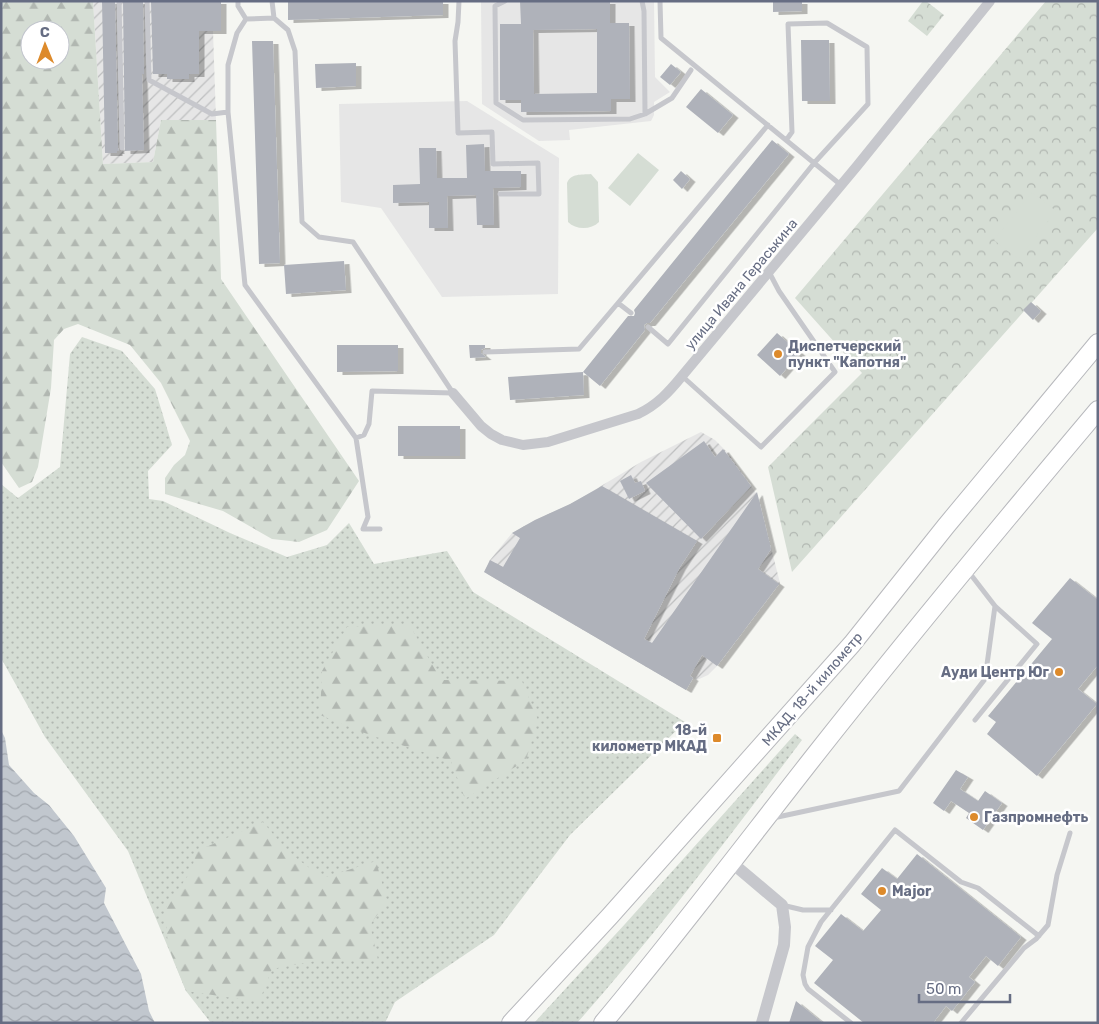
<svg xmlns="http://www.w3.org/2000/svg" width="1099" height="1024" font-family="Rubik,sans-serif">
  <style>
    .built { fill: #e6e6e6 }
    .industrial { fill: url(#industrial-furrows) }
    .grass { fill: url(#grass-dots) }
    .forest { fill: url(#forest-firs); fill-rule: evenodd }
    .park { fill: url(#park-crowns) }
    .garden { fill: #d5ddd4 }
    .water { fill: url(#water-waves) }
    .building { fill: #afb2ba; fill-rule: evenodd; filter: url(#shadow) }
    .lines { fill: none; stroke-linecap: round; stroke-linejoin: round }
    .trunk-casing { stroke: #b8b9bd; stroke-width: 20 }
    .service { stroke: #c6c7cc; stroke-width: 5 }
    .minor { stroke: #c6c7cc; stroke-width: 10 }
    .tertiary { stroke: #c6c7cc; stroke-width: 12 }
    .trunk { stroke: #fff; stroke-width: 18 }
    .poi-dot { fill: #dd8a2b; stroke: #fff; stroke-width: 2 }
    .labels { text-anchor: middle; stroke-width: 5; stroke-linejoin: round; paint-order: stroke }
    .street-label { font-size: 14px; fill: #666d83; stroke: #fff }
    .poi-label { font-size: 14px; font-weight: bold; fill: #666d83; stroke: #fff; text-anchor: start }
  </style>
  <defs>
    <pattern id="industrial-furrows" width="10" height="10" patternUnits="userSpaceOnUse" patternTransform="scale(1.25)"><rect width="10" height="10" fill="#e6e6e6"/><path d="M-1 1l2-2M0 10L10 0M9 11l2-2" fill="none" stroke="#bebfc0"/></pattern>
    <pattern id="grass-dots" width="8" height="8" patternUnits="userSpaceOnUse" patternTransform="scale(1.25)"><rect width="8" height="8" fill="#d5ddd4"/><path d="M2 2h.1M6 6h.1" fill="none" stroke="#b1b7b1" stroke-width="1.8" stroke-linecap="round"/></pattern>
    <pattern id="forest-firs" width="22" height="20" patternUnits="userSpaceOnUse" patternTransform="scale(1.25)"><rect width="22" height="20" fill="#d5ddd4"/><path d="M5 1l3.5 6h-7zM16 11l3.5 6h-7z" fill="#b1b7b1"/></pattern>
    <pattern id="park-crowns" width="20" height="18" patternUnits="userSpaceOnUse" patternTransform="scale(1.25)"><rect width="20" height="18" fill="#d5ddd4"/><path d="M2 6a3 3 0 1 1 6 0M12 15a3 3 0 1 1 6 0" fill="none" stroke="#b1b7b1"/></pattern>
    <pattern id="water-waves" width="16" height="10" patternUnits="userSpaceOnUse" patternTransform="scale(1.25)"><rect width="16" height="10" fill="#c1c7ce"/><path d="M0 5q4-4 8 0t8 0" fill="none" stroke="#a1a6ad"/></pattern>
    <filter id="shadow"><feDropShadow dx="5.5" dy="3" stdDeviation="0" flood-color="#0004"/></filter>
  </defs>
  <rect width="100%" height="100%" fill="#f5f6f2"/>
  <path class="built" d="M481,1h173l1,76 15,15 -16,10v13l-3,6 -82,9 1,10 -31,1 -57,-37z
    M467,101l92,57 -1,136 -116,3 -61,-89 -40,-6 -2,-98z"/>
  <path class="industrial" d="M93,1h119l4,119h-55l-8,42 -50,2z
    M701,432l14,8 13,13 30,43 22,87 -63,83 -9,9 -11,5 -4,-2 -7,12 -202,-118 6,-12 22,-27 23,-13 36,-16 70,-42z"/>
  <path class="grass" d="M82,337l40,14 33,38 17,56 -24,26 1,28 14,2 67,32 57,24 40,-12 22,-22 25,41 73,-13 26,41 212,130 -115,113 -76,100 -99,67 -10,21h-174l-25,-32 -58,-140 -83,-114 -44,-79v-174l17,14 42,-31 10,-113z
    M795,734l7,6c-72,96 -145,193 -225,283h-43l91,-99z"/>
  <path class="forest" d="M1,1h92l10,163 50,-2 8,-42h55l5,159 138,202 -32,49 -28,12 -27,-3 -49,-28 -58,-17v-16l9,-13 11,-10 5,-14 -29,-58 -31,-38 -52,-21 -14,5 -10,11 -3,48 -13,79 -6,15 -13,6 -18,-26zM30,30h30v30h-30z
    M409,624l32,56 81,1 16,39 -12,40 -61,39 -14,-38 -84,-27 -47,-19 2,-44 25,-44z
    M263,822l25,30 35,26 53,-17 11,40 -17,24 8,35 -63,1 -43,8 -13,33 -73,-11 -18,-45 -3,-37 26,-38 6,-20z"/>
  <path class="park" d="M923,1h3l18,14 -17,21 -19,-15z
    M1046,1h52v227l-306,344 -24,-105 94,-94 -67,-75z"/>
  <path class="garden" d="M638,153l21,17 -29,36 -22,-18z
    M591,174l7,8 1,40c-8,8 -23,8 -31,0l-1,-39c4,-10 14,-8 24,-9z
    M1032,192l24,19 -38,48 -24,-19z"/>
  <path class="water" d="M1,730l4,8 4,27 25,28 15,12 25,31 32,52 -2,15 37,71 8,37 6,12h-154z"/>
  <path class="building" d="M102,1h13l3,147 1,3h-2v2h-12z
    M123,1h20l1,73h-2l2,76 -19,1z
    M151,1h70v30h-22v43h-10v5h-22v-5h-14z
    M288,1h155v14l-155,5z
    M520,1h90v22h19l1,76h-19v12l-90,1v-12h-21v-76h21zM597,29v64l-63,1 -1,-64z
    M773,1h29v10l-29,1z
    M801,40h28l1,61h-28z
    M252,41h21l7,222 -21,1z
    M356,63v23l-40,2 -1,-24z
    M671,64l10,8 -11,13 -10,-8z
    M701,89l32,26 -15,18 -32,-26z
    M772,140l17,14 -139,169h-3l-3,2 1,5 -45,56 -17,-14 45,-56h6l1,-3 -1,-3z
    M484,144l1,27h36v16l-28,1 1,37h-17l-1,-30 -29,1 1,32h-19v-26l-36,1v-18l27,-1 -1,-36h17l1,30h30l-1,-33z
    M681,171l9,8 -8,10 -9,-9z
    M344,261l2,29 -60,4 -2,-29z
    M1031,302l10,9 -8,9 -10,-10z
    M777,333l23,20 -20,23 -23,-21z
    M337,345h61v26l-61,1z
    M469,345h16v3l-4,2v3l5,4 -16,1z
    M583,372l1,23 -74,5 -2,-23z
    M398,426h62v30h-62z
    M704,441l11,16 8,-8 28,37 -50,53 -55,-56z
    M631,475l4,8 6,-2 4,10 -16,8 -9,-18z
    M602,486l95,55 -17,26 -36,72 8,4 105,-151 14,57 -13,20 21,15 -62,82 -15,-11 -12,21 3,2 -7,12 -202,-118 6,-12 13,7 17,-29 -8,-5 23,-13 35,-16z
    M1070,578l28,22v65l-20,24 19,15 -60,72 -50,-42 9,-12 -8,-6 64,-77 -20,-16z
    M956,770l12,7 -8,12 18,12 7,-10 17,12 -19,27 -17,-12 3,-5 -18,-12 -7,10 -11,-8z
    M917,854l104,83 -23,29 -12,-10 -17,21 6,5 -23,29 -6,-5 -13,17h-69l-50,-40 19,-23 -18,-14 26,-32 22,17 18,-21 -20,-16 21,-26 15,11z
    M796,1001l27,22h-34z"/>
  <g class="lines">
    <g class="trunk-casing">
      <path id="trunk" d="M511,1023l99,-107 242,-272 94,-118 152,-183
        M603,1023c72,-86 140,-176 209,-264 93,-118 189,-234 286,-349"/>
    </g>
    <path class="service" d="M119,1l3,147
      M147,1l2,79 63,34 16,-2
      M238,1v5l8,13
      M272,1l2,17 14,12 7,21 7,171 17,15 34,5 100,151
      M459,1l-1,21 -3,19 3,92 34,-1 1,32 45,-1 1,31h-39
      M505,1l-10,5 1,97 27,17 107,-1 15,-5 27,-16 19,-28
      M642,1l2,10 1,103
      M660,1l1,37 180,147
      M274,18l-28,1 -9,14 -9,32v47l17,173 111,153
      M618,303l150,-178
      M648,327l20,17 147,-182 53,-58 -1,-57 -40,-24 -39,1 4,108 -5,7
      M485,352l94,-3 39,-46 13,10
      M682,376l79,71 74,-75 -56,-81 -10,-19
      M380,529h-17l5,-12 -12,-79 8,-3 5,-11 3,-33 81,2
      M968,571l27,35 42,38 -62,76
      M773,818l126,-27 86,-112 10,-73
      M782,905l21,5h28
      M851,1023l-43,-34 -3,-5 -2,-9 5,-28 13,-25 74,-92 66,52 17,6 61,48
      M961,1023l63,-75 12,-9 12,-14 9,-50 13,-42"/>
    <path class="minor" d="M453,393l28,33 10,8 11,6 21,5 25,-3 90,-28c19,-9 31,-22 44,-38l175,-210 133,-165"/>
    <path class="tertiary" d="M731,862l51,43 3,22 -1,18 -22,78"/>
    <use href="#trunk" class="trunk"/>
  </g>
  <g class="poi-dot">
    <circle cx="778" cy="354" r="5"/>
    <circle cx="1059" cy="672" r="5"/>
    <rect x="712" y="733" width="10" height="10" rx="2.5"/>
    <circle cx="974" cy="817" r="5"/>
    <circle cx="882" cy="891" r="5"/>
  </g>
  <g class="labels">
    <g class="street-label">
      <text transform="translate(741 284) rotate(-50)" y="5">улица Ивана Гераськина</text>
      <text transform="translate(812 689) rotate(-49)" y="5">МКАД, 18-й километр</text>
    </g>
    <g class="poi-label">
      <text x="788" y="351">Диспетчерский<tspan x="788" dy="16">пункт "Капотня"</tspan></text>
      <text x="1049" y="677" text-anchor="end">Ауди Центр Юг</text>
      <text x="707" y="735" text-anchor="end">18-й<tspan x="707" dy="16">километр МКАД</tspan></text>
      <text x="984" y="822">Газпромнефть</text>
      <text x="892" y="896">Major</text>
    </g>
  </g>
  <rect width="1099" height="1024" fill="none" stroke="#666d83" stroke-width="5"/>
  <g transform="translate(45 45) rotate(359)"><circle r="24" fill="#ffffff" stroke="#c2c5cd"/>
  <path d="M0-4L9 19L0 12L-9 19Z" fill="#dd8a2b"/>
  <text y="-8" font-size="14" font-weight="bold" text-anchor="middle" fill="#666d83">С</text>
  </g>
  <path d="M919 994v8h91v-8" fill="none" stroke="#666d83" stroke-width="2.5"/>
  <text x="926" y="994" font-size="15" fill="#666d83" stroke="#ffffff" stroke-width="4" paint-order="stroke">50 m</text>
</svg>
